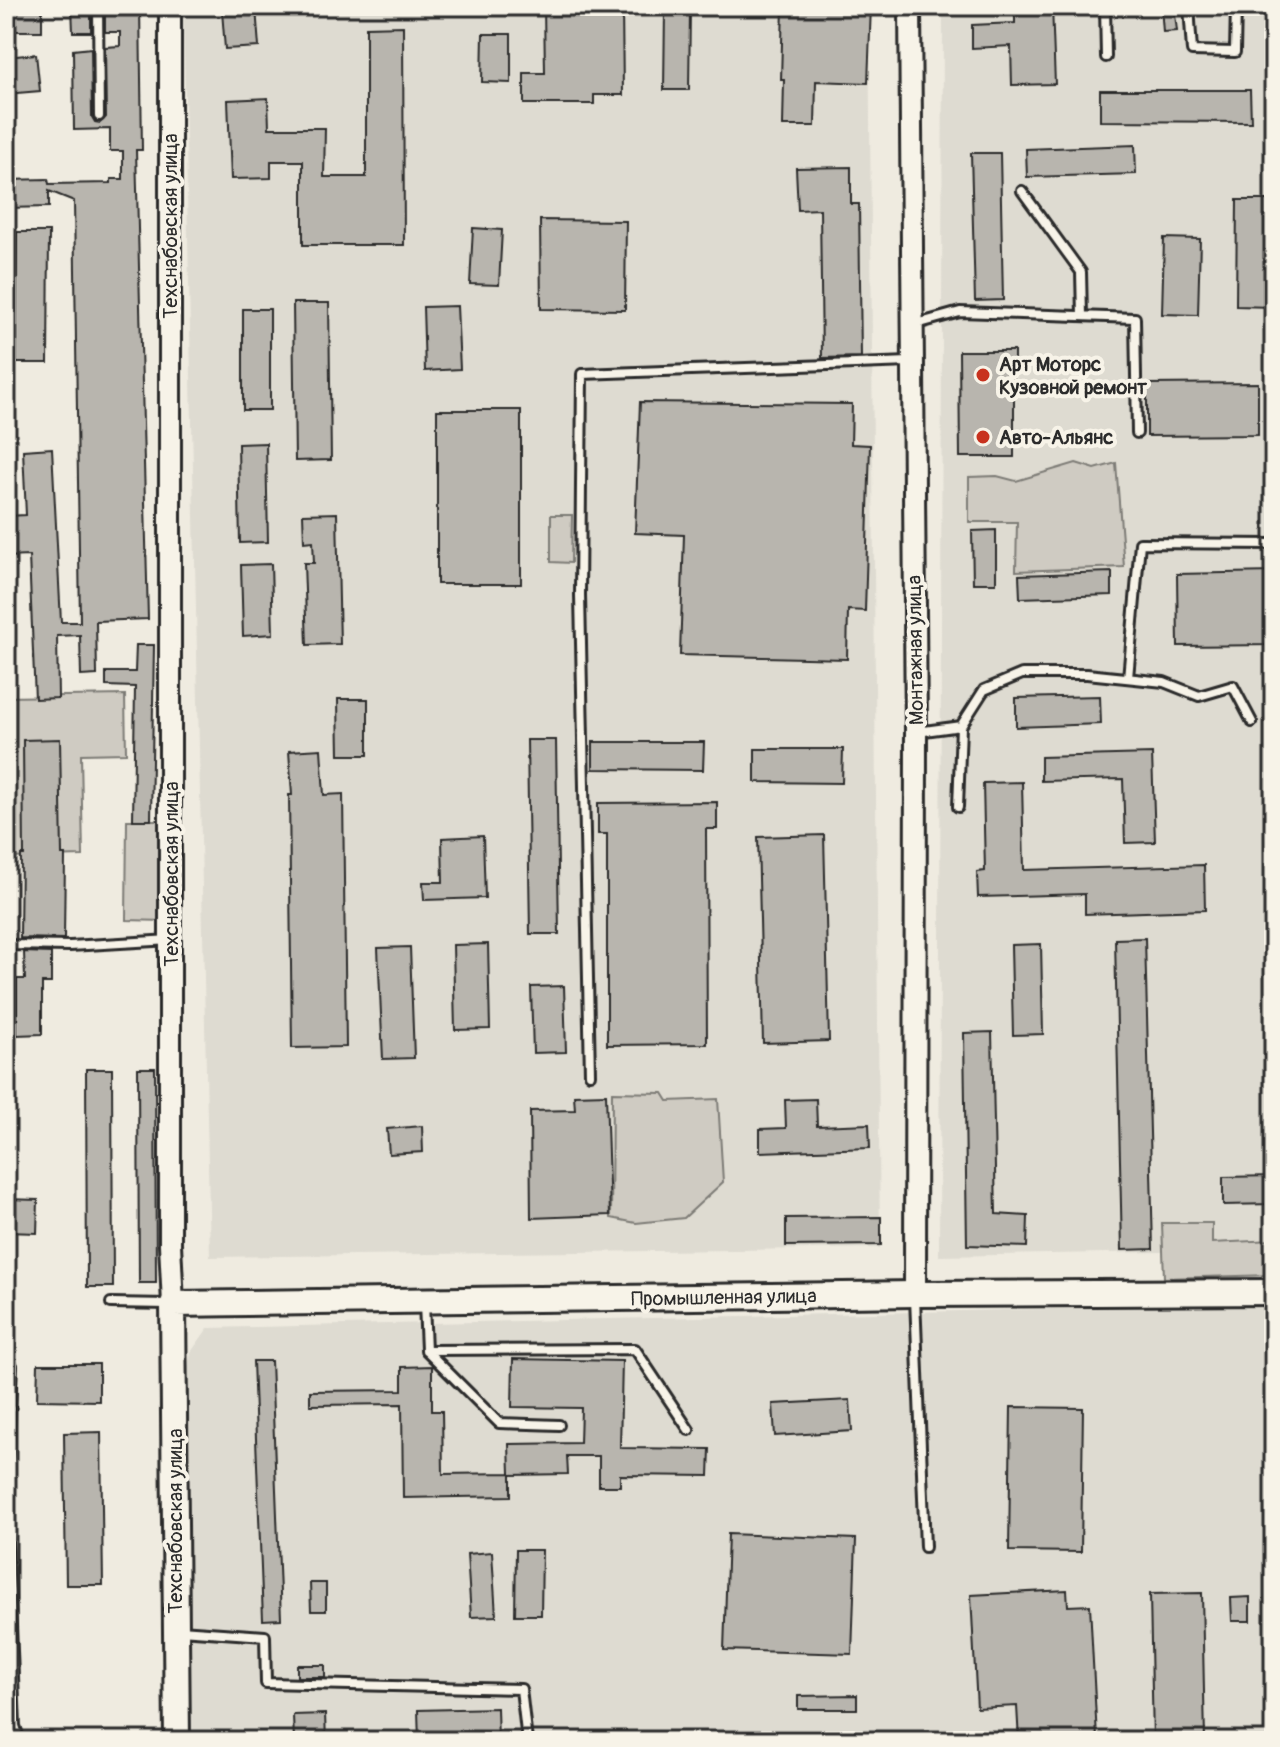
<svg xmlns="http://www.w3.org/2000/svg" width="1280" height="1747" font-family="Pangolin,sans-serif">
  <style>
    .built { fill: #dedbd1 }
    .green { fill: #cfcbc2; stroke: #7d7b76; stroke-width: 2 }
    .building { fill: #b8b5ae; stroke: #2b2b2b; stroke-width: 2 }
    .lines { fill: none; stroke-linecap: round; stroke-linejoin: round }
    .service-casing { stroke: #2b2b2b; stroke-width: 14 }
    .tertiary-casing { stroke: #2b2b2b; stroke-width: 26 }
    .primary-casing { stroke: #2b2b2b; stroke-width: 30 }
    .service { stroke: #f7f3e8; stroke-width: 8 }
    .tertiary { stroke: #f7f3e8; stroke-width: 20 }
    .primary { stroke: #f7f3e8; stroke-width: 24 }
    .poi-dot { fill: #c8321e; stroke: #f7f3e8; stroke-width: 3 }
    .labels { text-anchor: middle; stroke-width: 8; stroke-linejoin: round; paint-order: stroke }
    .street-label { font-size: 20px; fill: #2b2b2b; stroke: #f7f3e8 }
    .poi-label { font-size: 20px; font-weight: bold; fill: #2b2b2b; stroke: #f7f3e8; text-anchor: start }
  </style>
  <rect width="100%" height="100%" fill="#efebe0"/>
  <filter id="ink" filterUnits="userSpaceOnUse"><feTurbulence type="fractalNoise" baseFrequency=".0125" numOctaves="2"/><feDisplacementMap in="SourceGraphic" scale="16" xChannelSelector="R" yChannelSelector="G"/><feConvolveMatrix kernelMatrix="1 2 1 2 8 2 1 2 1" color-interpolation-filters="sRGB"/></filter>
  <g filter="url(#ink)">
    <path class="built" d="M183,6h686l11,1242 -670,9z
      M943,6h331v1244l-335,6z
      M1274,1304v437h-1087l-6,-347 10,-42 17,-24z"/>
    <path class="green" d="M1076,463l19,6 21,-6 8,104 -108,4 1,-49h-48v-45l28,-1 19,5z
      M551,515h21l-1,48 -20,-1z
      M125,695l1,58 -45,1 2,102 -77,2v-161z
      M127,820h39l-1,101 -39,-1z
      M612,1092l51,1 5,8 50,-2 5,83 -39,36 -48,5 -25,-5z
      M1162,1223h50v20l62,-3v35l-110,3z"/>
    <path class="building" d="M6,6h36v25h-36z
      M72,6h19v26h-18z
      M105,6h35l2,144h-6l12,469 -52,2 1,54 -16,1 -1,-41 -23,1 1,62 -23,1 -6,-143 -23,1v-41l20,-1 -3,-65 29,-2 9,174h19l-6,-421 -25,-10v16l-43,1v-28l42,-1 1,5 62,-1v-4h12v-28h-13v-22l-36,1 -1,-80 18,-2 1,69 3,5 5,1 6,-6 -1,-70 15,-1v-14h-15z
      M544,6h78l1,89h-29v9h-70v-31h21z
      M783,6h88l-3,77 -52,-2 -1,45h-32l1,-46h-3z
      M1015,6h37l3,78 -43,1 -1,-39 -39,2v-23l43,-2z
      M1161,6h13l3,25 -14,1z
      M256,8l3,39 -34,2 -3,-38z
      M665,10h25l-1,80h-25z
      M403,26l1,219h-101v-84h-32v17l-40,1 -3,-79 40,-2 1,30h56l-1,49h42v-150z
      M483,34h28v49l-29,-1z
      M36,54l4,37 -34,3v-37z
      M1100,90h150l1,32 -151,-1z
      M1135,145l1,29 -109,3 -1,-28z
      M971,153h29l3,147 -28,1z
      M851,167v37h8l2,153 -39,1 -2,-149 -22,1 -2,-42z
      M1237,200h37l-2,107 -36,-1z
      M540,220l86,1 -1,89 -84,-1z
      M473,228l29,2 -3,55 -29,-1z
      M17,232h32l-1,131h-32z
      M1164,238l36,1 -2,76 -36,-1z
      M293,303h36l2,157 -36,1z
      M457,306l3,63 -35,2 -2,-64z
      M243,309h27v101h-27z
      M959,351h55v106h-54z
      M1258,383v52l-111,1v-52z
      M640,402l212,2 -1,40 19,1 -5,166 -17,-1 -1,49 -167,-4 4,-120 -49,-2z
      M437,410h84v174h-84z
      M266,443l2,99 -28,1 -2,-99z
      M337,513l3,131 -33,1 -3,-82h10l-1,-22 -9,1 -1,-28z
      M996,530v53h-23l-1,-52z
      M271,564l2,70 -30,2 -2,-71z
      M1112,572v23l-92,3 -1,-23z
      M1274,572v73l-96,1 -1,-72z
      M136,645h18l-3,175h-18l2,-133 -29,-1v-14h29z
      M1100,696l1,28 -85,3v-29z
      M338,699h30v56h-29z
      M60,739l2,116h3l-1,84 -44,-1 1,-83h3l-1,-115z
      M527,740h29l3,194h-29z
      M593,742h111l-1,28 -110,-1z
      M321,749l3,46 19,-1 3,253 -54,1 -3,-253h3l-3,-44z
      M755,749h88l-1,34 -87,-1z
      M1152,754l3,88 -30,1 -2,-64 -82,2v-24z
      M1022,782l2,88 180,-5 1,45 -120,4v-20l-107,3 -1,-25 8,-1 -2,-88z
      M717,802v27h-11l1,215 -100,1v-211h-9v-31z
      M824,835l5,206 -66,2 -5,-206z
      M483,836l2,62 -61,2 -1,-18h20l-1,-44z
      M1145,938l8,311 -31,1 -7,-311z
      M488,944l2,85 -35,1 -2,-85z
      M1041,944l2,90 -30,1 -2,-90z
      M410,947l4,111 -31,1 -5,-111z
      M24,952l27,1v30h-9v51l-25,1v-56h8z
      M564,986l2,66 -33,1 -2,-66z
      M992,1032l4,182 32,2 -1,31 -60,-2 -3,-212z
      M138,1068h17l1,215h-17z
      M86,1069h26l1,218h-26z
      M606,1094l4,121 -79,3 -1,-107 45,-1 -1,-15z
      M816,1099l1,27 52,-2 1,24 -110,4v-23l26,-1 -1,-28z
      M422,1126l1,26 -34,2 -2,-25z
      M1274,1176v28l-51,1v-28z
      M6,1199l32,1 -1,33 -31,-1z
      M881,1217v28l-95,1v-28z
      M513,1359l109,2 -2,87 90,1 -1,27 -89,-1v11h-21v-30h-32l1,18 -57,1v21l-108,2 -1,-94 -92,1v-14l92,-1v-23l30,-1v45h10l1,63 67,-1 -1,-29 71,-1 1,-35 -69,-1z
      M253,1361h18l10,258 -18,1z
      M38,1364h61v37l-62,-1z
      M850,1400l2,31 -77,5 -2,-32z
      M1011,1407l72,1 -2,144 -72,-1z
      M101,1432l2,153h-37l-2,-152z
      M728,1534l128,5 -4,115 -128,-4z
      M516,1550h26l-1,65h-26z
      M492,1552l4,64 -25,1 -4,-63z
      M310,1583h16v28h-15z
      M1067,1590l1,16 22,-1 7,133 -78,3 -2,-35 -40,2 -6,-113z
      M1202,1593l3,148h-52l-3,-147z
      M1250,1597v24h-18l-1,-23z
      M297,1665h28v12h-28z
      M857,1695v14h-59v-13z
      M497,1708l1,33h-79l-1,-31z
      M325,1714l1,27h-32l-1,-26z"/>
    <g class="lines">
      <g class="service-casing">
        <path id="service" d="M98,6l1,110
          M1105,6l1,51
          M1189,6l3,45 43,1 1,-46
          M1022,191l59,81 1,44
          M913,325l47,-13 175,6 2,115
          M1128,678l12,-135 134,1
          M917,732l44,-6
          M958,807l3,-81 23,-36 38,-16h65l77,8 35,14 34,-10 19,36
          M6,945l64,1 101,-6
          M590,1074l-10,-479 2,-221 328,-12
          M915,1298l10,249
          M111,1303l58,1
          M424,1303l2,47 73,73 60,2
          M426,1350l209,-1 54,81
          M6,1365l6,1 -6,123
          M6,1501l9,225 5,15
          M180,1630l85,6 1,47 255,6 6,52"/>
      </g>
      <g class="tertiary-casing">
        <path id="tertiary" d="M170,6v1238l3,60
          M910,6l6,726 -1,562"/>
      </g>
      <g class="primary-casing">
        <path id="primary" d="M177,1741l-4,-437 742,-10 359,-2"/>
      </g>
      <use href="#service" class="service"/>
      <use href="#tertiary" class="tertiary"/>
      <use href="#primary" class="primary"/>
    </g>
  </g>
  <g class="poi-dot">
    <circle cx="983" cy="375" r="8"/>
    <circle cx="983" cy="437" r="8"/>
  </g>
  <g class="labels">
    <g class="street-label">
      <text transform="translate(170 226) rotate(-90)" y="7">Техснабовская улица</text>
      <text transform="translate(915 650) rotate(-91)" y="7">Монтажная улица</text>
      <text transform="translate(171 874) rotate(-90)" y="7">Техснабовская улица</text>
      <text transform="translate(724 1297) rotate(-1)" y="7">Промышленная улица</text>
      <text transform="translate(175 1521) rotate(-90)" y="7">Техснабовская улица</text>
    </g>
    <g class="poi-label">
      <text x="999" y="371">Арт Моторс<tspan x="999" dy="23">Кузовной ремонт</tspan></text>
      <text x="999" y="444">Авто-Альянс</text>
    </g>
  </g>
  <rect width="1280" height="1747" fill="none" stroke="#f7f3e8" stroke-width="32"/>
  <rect x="16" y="16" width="1248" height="1715" fill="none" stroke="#2b2b2b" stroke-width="3" filter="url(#ink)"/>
</svg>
